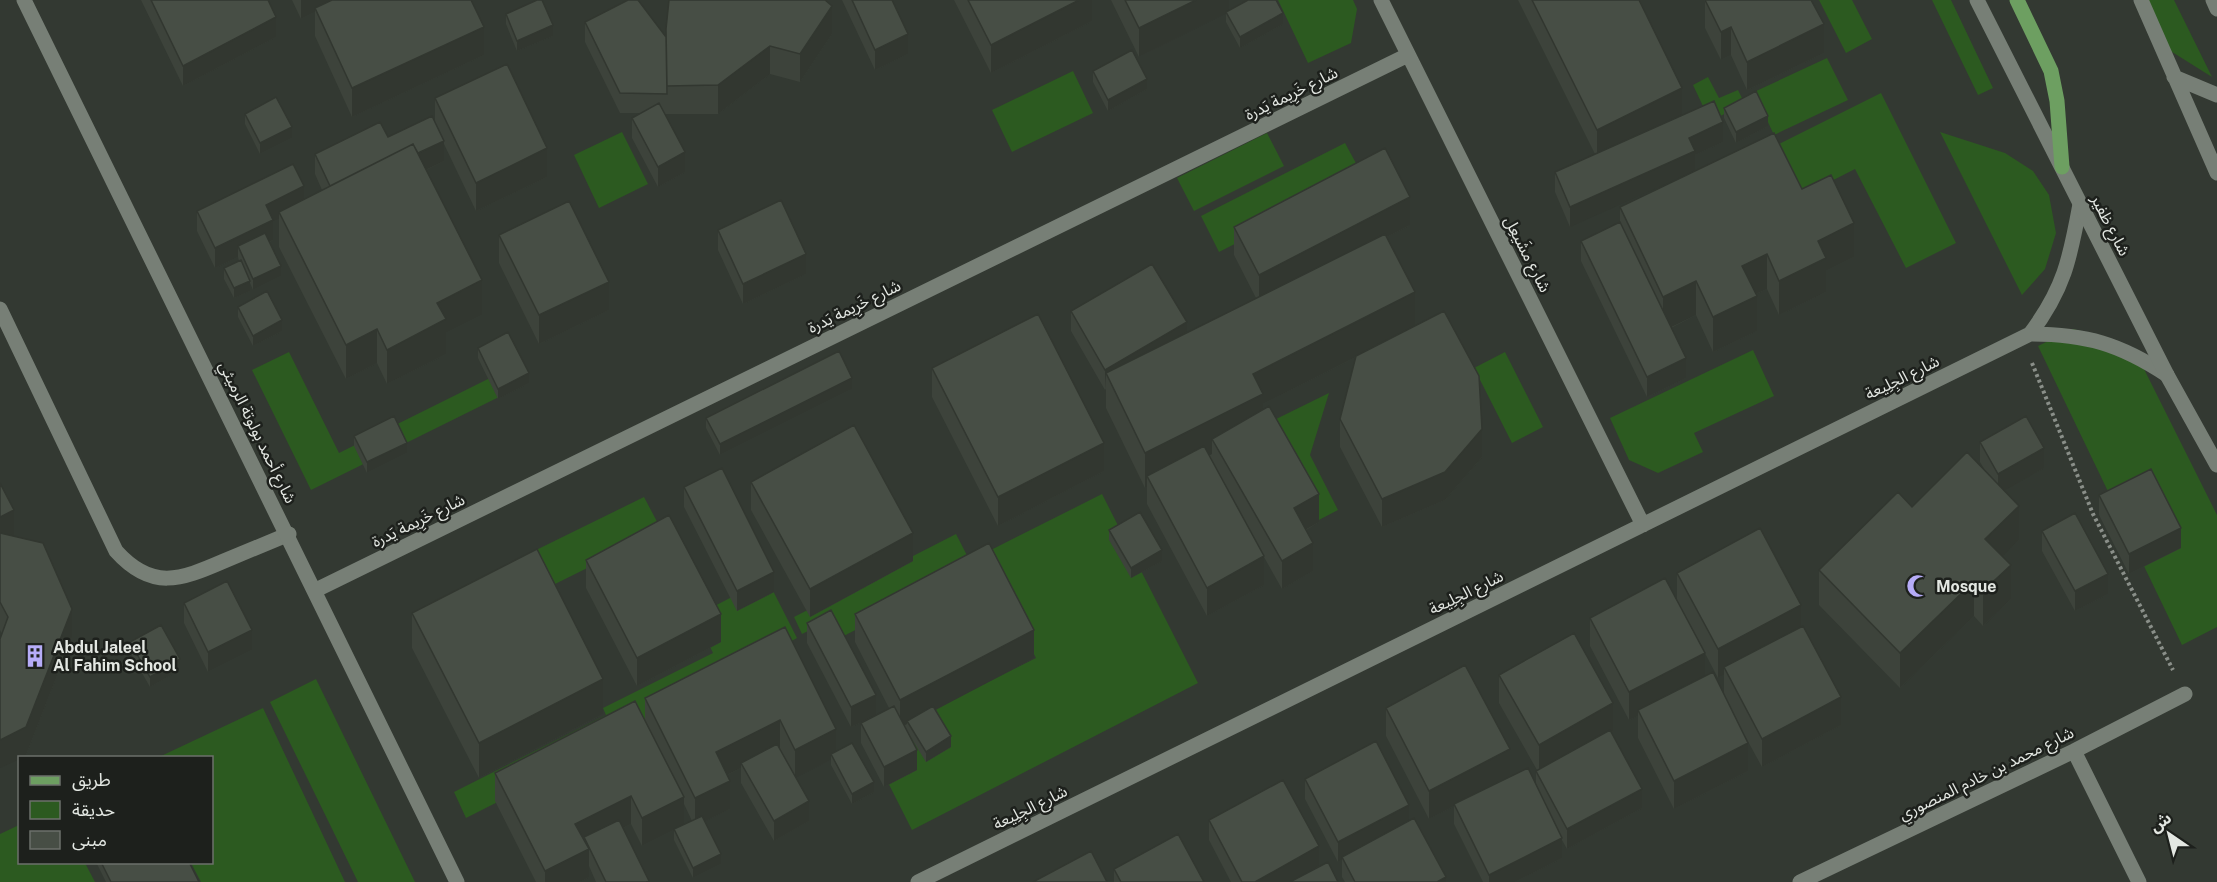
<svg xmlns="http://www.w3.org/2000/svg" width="2217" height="882" font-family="'Public Sans','Noto Sans Arabic',sans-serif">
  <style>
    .green { fill: #2c5a20 }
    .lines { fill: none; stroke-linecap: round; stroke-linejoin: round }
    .path { stroke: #8a8f89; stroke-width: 4; stroke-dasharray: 3 3; stroke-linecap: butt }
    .service { stroke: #777f76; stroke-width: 15 }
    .minor { stroke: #777f76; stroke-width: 15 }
    .secondary { stroke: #777f76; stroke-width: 15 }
    .primary { stroke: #6d9f61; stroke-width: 15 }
    .wall { fill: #3d433b; fill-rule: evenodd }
    .shaded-wall { fill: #323730 }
    .building { fill: #474e45; stroke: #323730; stroke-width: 1.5 }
    .labels { text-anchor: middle; stroke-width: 5; stroke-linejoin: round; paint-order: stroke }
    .street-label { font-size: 16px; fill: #e3e7e2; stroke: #1d201c }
    .poi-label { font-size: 16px; font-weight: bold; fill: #e3e7e2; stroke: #1d201c; text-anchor: start }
  </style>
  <rect width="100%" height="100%" fill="#333932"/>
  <path class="green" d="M1278,0h75l4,9 -6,34 -43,20z
    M1819,0h33l20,39 -26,14z
    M1932,0h19l42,88 -15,7z
    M2139,0h35l38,77 -51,-32z
    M1827,58l21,42 -74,35 -20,-43z
    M1073,71l20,42 -81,39 -20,-42z
    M1708,77l11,21 19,-8 7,14 -35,17 -17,-36z
    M1881,93l75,150 -50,25 -51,-99 -53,27 -25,-51z
    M622,132l26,52 -49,24 -25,-53z
    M1940,132l65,21 28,18 16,24 7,38 -11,36 -23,26z
    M1267,133l17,33 -90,45 -17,-33z
    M1345,143l19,35 -145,74 -18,-36z
    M2073,329l32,8 34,22 78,156v112l-35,18 -144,-299z
    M1753,350l21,46 -80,37 9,19 -45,21 -29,-13 -19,-42z
    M289,352l50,101 153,-76 9,19 -190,94 -59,-120z
    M1505,352l38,75 -31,16 -38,-75z
    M1329,393l-19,62 28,55 -23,12 -49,-98z
    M1102,494l96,189 -286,147 -44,-87 168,-85 -53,-104z
    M644,497l18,34 -113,56 -17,-35z
    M956,534l18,35 -142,73 -10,-18 -20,10 -8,-17z
    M767,579l30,59 -185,106 -146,74 -12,-26 152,-77 -3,-7 110,-55 -18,-37z
    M316,679l99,203h-57l-88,-180z
    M263,708l82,174h-144l-10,-19 21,-1v-104l-53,-1z
    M19,825l1,37 65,1 10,19h-95v-48z"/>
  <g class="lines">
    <path class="path" d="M2032,363l61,151 80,156"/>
    <path class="service" d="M0,309l116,242c36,40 64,29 108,10 22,-9 43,-18 65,-27"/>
    <path class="minor" d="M24,0l433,882
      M1381,0l262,525
      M2213,0l4,9
      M2030,334c56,0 90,10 137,41
      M316,590l1092,-535
      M2074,751l65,131
      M918,882l1112,-548c34,-45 40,-75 50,-130
      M1800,882l274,-131 111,-57"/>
    <path class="secondary" d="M1977,0l190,375 50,90
      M2141,0l76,173
      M2174,77l43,18"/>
    <path class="primary" d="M2017,0l34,71 6,30 5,66"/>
  </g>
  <path class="wall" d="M141,0h127l8,37 -93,49z
    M292,0h179l13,55 -132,62 -37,-81v-24l-14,7z
    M842,0h50l16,54 -33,16z
    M954,0h138v21l-101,52z
    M1111,0h118v11l54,13 -43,24 -14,-26v-9l-87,44z
    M1518,0h121l43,115 41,27 -28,13 -125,72 -15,-35v-20l40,-18z
    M1704,0h107l13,53 -77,37 -16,-35 -10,5 -16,-32v-26z
    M506,14l47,22 -36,15 -11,-27z
    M585,22l81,15 166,-3 -32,48 -30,-8 -52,40h-53l20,58 -27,15 -26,-49v-20l8,-5h-20l-35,-71z
    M1093,71l54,18 -39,22 -15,-29z
    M435,98l112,79 -71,34 -32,-67v17l-18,9 56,145 -36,18v21l-59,30 -10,-21 -31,16 -67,-132v-28l-6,3v18l-3,2 11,34 -28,14 -3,-7v8l-16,7 -10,-19v-11l15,-7 -1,-4 -23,11 -18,-37v-20l107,-12 18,-9 -7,-16v-20l73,-17 47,-14z
    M1724,108l44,18 -32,17 -12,-25z
    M245,114l47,24 -32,16 -15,-30z
    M1802,189l52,68 -28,14v21l-47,23 -12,-26 -11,5 1,37 -44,21 -17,-37 -25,13 15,50 -39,19 -66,-136v-20l39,-19v-15z
    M1410,225l-23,12 28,89 67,131 -37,43 -63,27 -42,-80v-28l16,-62 -93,47v6l56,112 -13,8 7,41 -31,18 -18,-32v28l-57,31 -60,-112v-17l-2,1 -39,-80v-19l-1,1 -34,-59v-20l116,22 69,-35 -22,-43v-28z
    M718,230l88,44 -63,30 -25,-54z
    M499,235l110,75 -70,34 -40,-81z
    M238,307l44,24 -29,15 -15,-29z
    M478,348l51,35 -31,16 -20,-41z
    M932,368l172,103 -106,55 -66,-129z
    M852,389l-132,66 -14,-27v-10z
    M354,436l53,17 -40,20 -13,-27z
    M1980,442l64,26 -40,22 15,50 -17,16 9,43 -28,27 -9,-10 -74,72 -81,-83v-35l93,-63 74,-35 -6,-10z
    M751,482l162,79 -103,56 -59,-107z
    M0,483l14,53 58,101 -46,118 -24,-121 -2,-4z
    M684,487l90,105 -37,19 -53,-104z
    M2099,495l82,53 -52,26 -30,-59z
    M1109,530l53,31 -31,17 -22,-38z
    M2042,531l66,63 -33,17 -33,-60z
    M586,560l135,82 -84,44 -51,-98z
    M1677,573l124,54 40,98 -79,42 -17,-31 3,35 -74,38 -36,-71v-22l-9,4 -39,-74v-28l87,-17zM1685,615l33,63 6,-3v19l-19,-18z
    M184,603l68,47 -44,22 -24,-49z
    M412,613l191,101 -124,64 -67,-130z
    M855,614l179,44 -98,51 15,38 -25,15 -18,-29 9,37 -33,17 -23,-44v-20l28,-15 -34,-66z
    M807,623l69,92 -25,12 -44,-84z
    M785,627l51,125 38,40 -22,12 -21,-39v-5l-35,17 13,44 -35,20 -33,-58v-15l-14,7 3,34 -25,12 16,43 -28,14 -19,-38v-10l-32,16 -11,-22 -8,4 26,54h-53l-7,-16v11l-9,5h-44l-41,-81v-28l150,-53v-22zM684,804l8,17 -8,3z
    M130,642l50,28 -30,17 -20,-35z
    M1499,675l114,56 -2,1 31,76 -75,41 -5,-9v18l-47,24h-32l-29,-58v-18l-25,13 -43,-83v-28l117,72 33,3v-12l1,-1 -38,-67z
    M1305,779l104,42 37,61h-101l-3,-5v-17l-4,2 -33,-63z
    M1209,820l110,46 19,16h-107l-22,-42z
    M96,862h93l10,20h-93z
    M1114,869l90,13h-90z"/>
  <path class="shaded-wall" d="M301,0h41l-27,8v4l-14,7z
    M1079,0h13v21l-101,52v-28z
    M1196,0h33v12l-90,45v-29z
    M832,6v28l-32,48v-28z
    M1283,13v11l-43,24v-11z
    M276,17v20l-93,49v-20z
    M1824,24v29l-77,37v-28z
    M553,25v11l-36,15v-10z
    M484,27v28l-132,62v-29z
    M1731,27v28l-10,5v-28z
    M908,34v20l-33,16v-20z
    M770,46v28l-52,40v-29z
    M1147,79v10l-39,22v-11z
    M1682,88v28l-85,42v-28z
    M1768,116v10l-32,17v-11z
    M1723,122v20l-28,13v16l-125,56v-20l119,-69z
    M292,127v11l-32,16v-11z
    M444,141v20l-110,53v-20z
    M547,148v29l-71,34v-28z
    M685,152v20l-27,15v-20z
    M304,186v20l-25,6v7l-6,3v18l-31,15 -4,-9v11l-23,11v-20l51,-43z
    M1410,197v28l-151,78v-28z
    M1854,223v34l-28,14v21l-47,23v-34l39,-40z
    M806,254v20l-63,30v-20z
    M1767,254v35l-25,11v-34z
    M281,266v10l-28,14v-11z
    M482,280v35l-36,18v21l-59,30v-34l50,-47z
    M250,281v10l-16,7v-10z
    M1696,281v34l-33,16v-34z
    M609,282v28l-70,34v-29z
    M1415,292v35l-152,77v25l-51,10v15l-60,31 -5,-9v11l-2,1v-35l108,-79z
    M1757,296v35l-44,21v-35z
    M282,320v11l-29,15v-10z
    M1187,322v20l-81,31 -1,17v-20z
    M377,329v34l-31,16v-34z
    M1686,358v20l-39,19v-20z
    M529,373v10l-31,16v-10z
    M852,378v11l-132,66v-11z
    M1482,429v28l-37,43 -63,27v-28z
    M407,443v10l-40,20v-11z
    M1104,443v28l-106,55v-29z
    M2044,448v20l-46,26v-20z
    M1319,494v28l-25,14v-28z
    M2019,506v34l-34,33v-34z
    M14,510v28l-14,7v-28z
    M2181,528v20l-52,26v-20z
    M913,533v28l-103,56v-28z
    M1313,543v28l-31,18v-28z
    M1162,550v11l-31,17v-10z
    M1264,556v29l-57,31v-28z
    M2011,565v34l-28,27v-35z
    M774,572v20l-37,19v-20z
    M2108,574v20l-33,17v-20z
    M1974,581v35l-74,72v-35z
    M1801,605v28l-77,34v8l-6,3v-29z
    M72,609v28l-46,118 -6,3v1l-20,9v-28z
    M721,614v28l-84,44v-28z
    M252,630v20l-44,22v-20z
    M1034,630v28l-125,66 -2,-3v3l-7,4v-28z
    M1705,653v28l-67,29v6l-9,4v-28z
    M180,659v11l-30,17v-10z
    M603,679v35l-124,64v-35z
    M876,695v20l-25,12v-20z
    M1841,697v28l-79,42v-28z
    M1613,703v28l-74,42v-28z
    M780,720v28l-39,15v5l-25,12v-28z
    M836,729v28l-5,-3v6l-36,18v-28z
    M951,736v11l-25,15v-10z
    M1748,743v28l-74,38v-28z
    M1510,749v28l-81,42v-28z
    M917,750v20l-33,17v-20z
    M730,781v28l-35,17v-28z
    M874,782v10l-22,12v-10z
    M1642,789v19l-75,41v-20z
    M631,796v28l-43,21 -4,-8v10l-9,-23z
    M684,797v28l-42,21v-28z
    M809,801v20l-35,20v-20z
    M1409,805v20l-67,32v3l-4,2v-20z
    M1562,838v20l-47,24h-26v-7z
    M1319,846v20l-28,16h-36z
    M589,849v28l-9,5h-35v-11z
    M721,854v10l-28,14v-10z
    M1446,877v5h-9z"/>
  <path class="building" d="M151,0h117l8,17 -93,49z
    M332,0h139l13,27 -132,61 -37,-80z
    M537,0h5l11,25 -36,16 -11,-27z
    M628,0h10l28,37 1,57 -47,-1 -35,-71z
    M669,0h156l7,6 -32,48 -30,-8 -52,39 -51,1 -1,-57z
    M852,0h40l16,34 -33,16z
    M968,0h111l-88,45z
    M1125,0h71l-57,28z
    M1248,0h28l7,13 -43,24 -14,-25z
    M1532,0h107l43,88 -85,42z
    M1705,0h106l13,24 -77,38 -16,-35 -10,5z
    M1132,50l15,29 -39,21 -15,-29z
    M507,64l40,84 -71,35 -41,-85z
    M1756,91l12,25 -32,16 -12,-24z
    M276,97l16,30 -32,16 -15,-29z
    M1714,101l9,21 -34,16 6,13 -125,56 -15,-35z
    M659,103l26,49 -27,15 -26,-49z
    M432,116l12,25 -26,12 -5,-9 -83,42 -15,-32 65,-32 8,15z
    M1774,133l28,56 29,-14 23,48 -36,18 8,17 -47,23 -12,-27 -25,12 15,30 -44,21 -17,-36 -33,16 -43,-90z
    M413,144l69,136 -45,23 9,16 -59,31 -10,-21 -31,16 -67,-133z
    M1385,148l25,49 -151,78 -25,-48z
    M293,164l11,22 -38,19 7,15 -58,28 -18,-37z
    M781,200l25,54 -63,30 -25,-54z
    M569,201l40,81 -70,33 -40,-80z
    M1620,222l66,136 -39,19 -66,-136z
    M265,233l16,33 -28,13 -15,-33z
    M1385,234l30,58 -162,82 10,20 -118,59 -39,-80z
    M241,260l9,21 -16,7 -10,-20z
    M1152,264l35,58 -82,48 -34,-59z
    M267,291l15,29 -29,16 -15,-29z
    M1444,311l35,65 3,53 -37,43 -63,27 -42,-80 16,-63z
    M1038,314l66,129 -106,54 -66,-129z
    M508,332l21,41 -31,16 -20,-41z
    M839,351l13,27 -132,66 -14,-26z
    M1269,406l50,88 -25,14 19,35 -31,18 -70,-122z
    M394,416l13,27 -40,19 -13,-26z
    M2026,416l18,32 -46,26 -18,-32z
    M854,425l59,108 -103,56 -59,-107z
    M1204,446l60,110 -57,32 -60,-112z
    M1967,452l52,54 -34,33 26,26 -28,26 -9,-10 -74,72 -81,-83 79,-78 14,15z
    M722,468l52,104 -37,19 -53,-104z
    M2151,469l30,59 -52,26 -30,-59z
    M0,483l14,27 -14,7z
    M1140,512l22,38 -31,18 -22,-38z
    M2075,513l33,61 -33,17 -33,-60z
    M669,515l52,99 -84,44 -51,-98z
    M1760,528l41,77 -83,44 -41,-76z
    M0,533l43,10 29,66 -46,118 -26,13v-101l8,-22 -8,-15z
    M989,543l45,87 -134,70 -45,-86z
    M537,549l66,130 -124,64 -67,-130z
    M1665,578l40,75 -76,39 -39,-74z
    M227,581l25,49 -44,22 -24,-49z
    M831,610l45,85 -25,12 -44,-84z
    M161,625l19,34 -30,18 -20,-35z
    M1803,626l38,71 -79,42 -38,-72z
    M785,627l51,102 -41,21 -15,-30 -64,32 14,29 -35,17 -50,-100z
    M1574,633l39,70 -74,42 -40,-70z
    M1465,665l45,84 -81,42 -43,-83z
    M1713,672l35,71 -74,38 -36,-71z
    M635,701l49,96 -42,21 -11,-22 -56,28 14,25 -44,22 -50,-98z
    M894,706l23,44 -33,17 -23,-44z
    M933,706l18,30 -25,16 -19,-31z
    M1610,730l32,59 -75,40 -31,-58z
    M1376,741l33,64 -71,37 -33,-63z
    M852,743l22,39 -22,12 -21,-40z
    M777,744l32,57 -35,20 -33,-58z
    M1528,768l34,70 -73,37 -35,-71z
    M1283,780l36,66 -64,36h-13l-33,-62z
    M702,816l19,38 -28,14 -19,-39z
    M1414,818l32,59 -9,5h-82l-13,-25z
    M619,820l30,61 -3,1h-40l-22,-45z
    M1178,834l26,48h-83l-7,-13z
    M1091,851l16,31h-74z
    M101,862h88l10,20h-88z
    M1328,862l10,20h-48z"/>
  <defs>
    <g id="mosque-bare" transform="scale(1.8)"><path d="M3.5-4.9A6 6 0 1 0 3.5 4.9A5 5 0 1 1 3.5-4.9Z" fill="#b6acf8" stroke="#1d201c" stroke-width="2.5" paint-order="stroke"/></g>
    <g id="building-bare" transform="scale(1.8)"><path d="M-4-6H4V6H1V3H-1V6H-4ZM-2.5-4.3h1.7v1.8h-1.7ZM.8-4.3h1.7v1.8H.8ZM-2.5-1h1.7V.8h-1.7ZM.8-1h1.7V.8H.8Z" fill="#b6acf8" stroke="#1d201c" stroke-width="2.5" paint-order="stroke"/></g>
  </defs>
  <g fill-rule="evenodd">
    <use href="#mosque-bare" x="1918" y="586"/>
    <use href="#building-bare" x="35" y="656"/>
  </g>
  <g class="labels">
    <g class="street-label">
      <text transform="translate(1291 93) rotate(-26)" y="6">شارع خَرِيمة يَدرة</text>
      <text transform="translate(2111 225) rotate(63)" y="6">شارع ظفير</text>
      <text transform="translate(1528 254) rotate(63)" y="6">شارع مشَيعِل</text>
      <text transform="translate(854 306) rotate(-26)" y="6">شارع خَرِيمة يَدرة</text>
      <text transform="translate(1902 377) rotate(-26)" y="6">شارع الجِلِيعة</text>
      <text transform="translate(258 432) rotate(64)" y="6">شارع أحمد بولوتة الرميثي</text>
      <text transform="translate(418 520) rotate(-26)" y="6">شارع خَرِيمة يَدرة</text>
      <text transform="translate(1466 592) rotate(-26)" y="6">شارع الجِلِيعة</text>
      <text transform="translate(1986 773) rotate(-26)" y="6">شارع محمد بن خادم المنصوري</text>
      <text transform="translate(1030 807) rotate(-26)" y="6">شارع الجِلِيعة</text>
    </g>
    <g class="poi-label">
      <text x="1936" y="592">Mosque</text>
      <text x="53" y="653">Abdul Jaleel<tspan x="53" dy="18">Al Fahim School</tspan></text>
    </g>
  </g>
  <rect x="18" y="756" width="195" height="108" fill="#1d201c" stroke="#6c706b" stroke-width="1.5"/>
  <rect x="30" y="776" width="30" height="9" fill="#6d9f61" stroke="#6c706b" stroke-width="1.5"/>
  <text x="72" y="786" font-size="18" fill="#e3e7e2">طريق</text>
  <rect x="30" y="801" width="30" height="18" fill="#2c5a20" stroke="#6c706b" stroke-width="1.5"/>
  <text x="72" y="816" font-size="18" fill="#e3e7e2">حديقة</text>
  <rect x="30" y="831" width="30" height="18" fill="#474e45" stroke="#6c706b" stroke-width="1.5"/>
  <text x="72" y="846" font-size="18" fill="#e3e7e2">مبنى</text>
  <g transform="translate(2169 834) rotate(325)" stroke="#1d201c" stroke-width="4.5" paint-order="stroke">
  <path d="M0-4.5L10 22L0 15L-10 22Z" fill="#e3e7e2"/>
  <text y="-9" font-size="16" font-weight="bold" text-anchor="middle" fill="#e3e7e2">ش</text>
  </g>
</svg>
